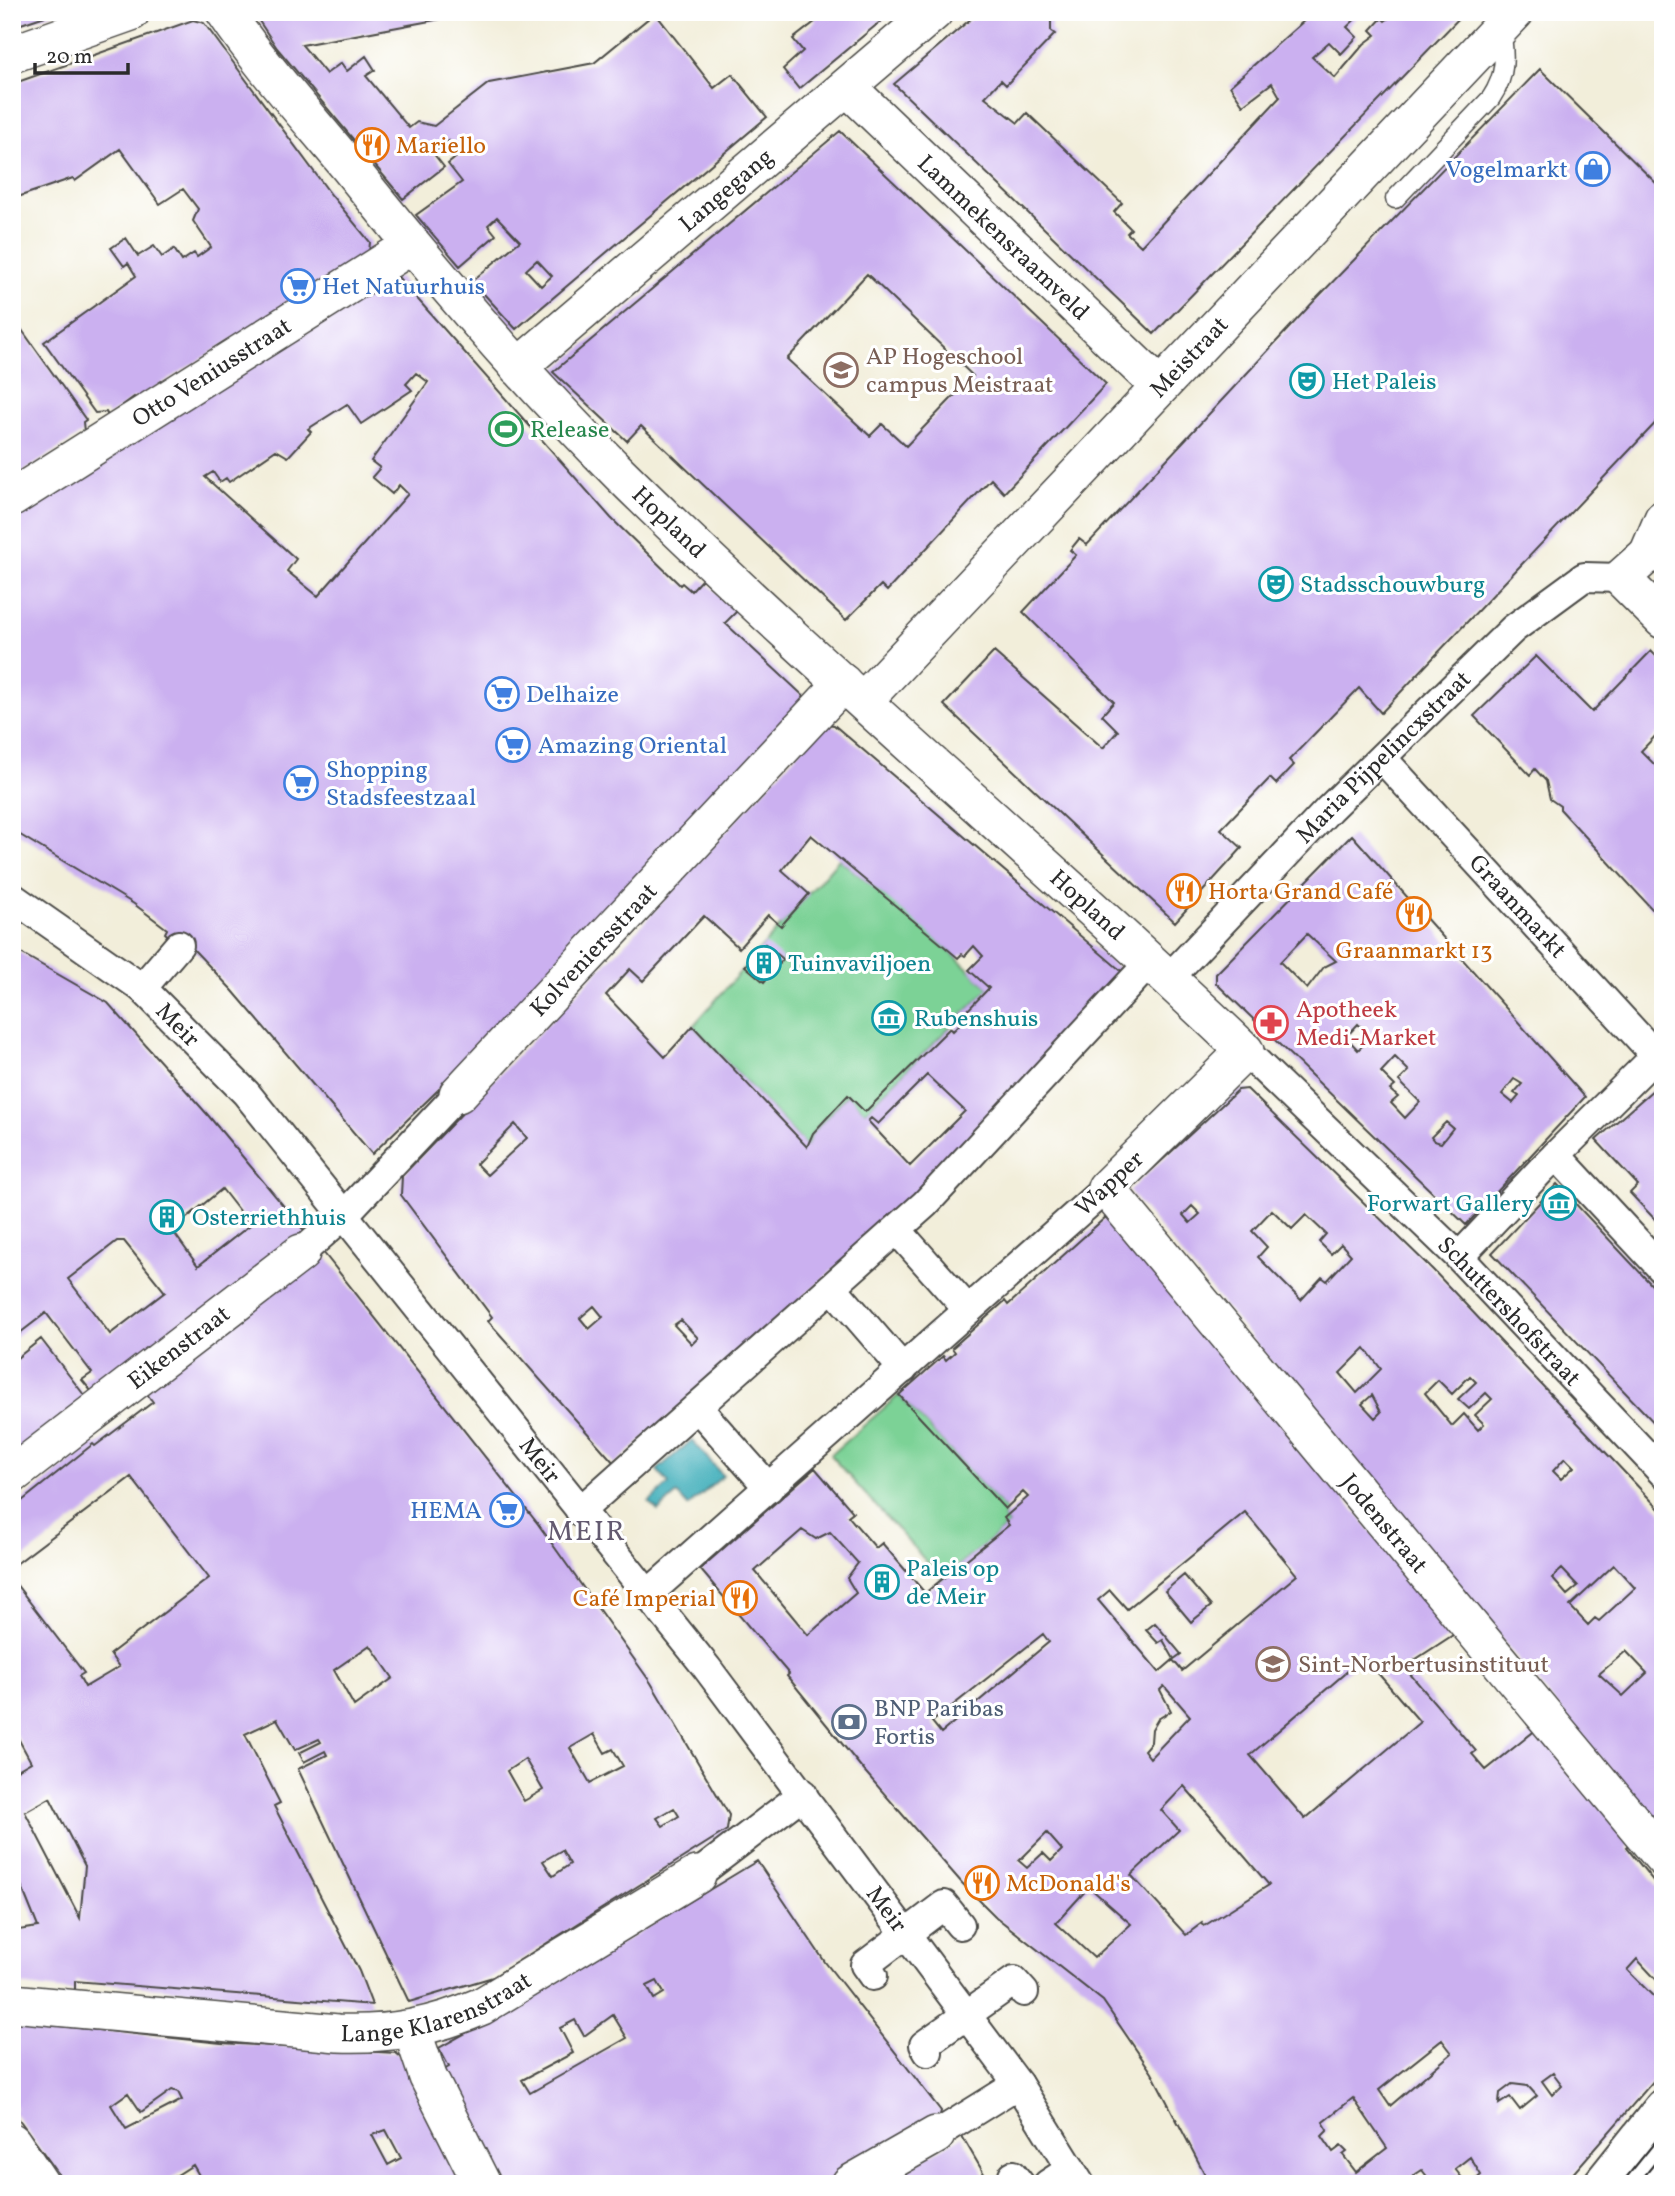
<svg xmlns="http://www.w3.org/2000/svg" width="1675" height="2196" font-family="Vollkorn,serif">
  <style>
    .green { fill: #7cd296; stroke: #547e60; stroke-width: 2 }
    .water { fill: #3dadb9; stroke: #346c72; stroke-width: 2 }
    .building { fill: #cbb0f0; fill-rule: evenodd }
    .lines { fill: none; stroke-linecap: round; stroke-linejoin: round }
    .service-casing { stroke: #494845; stroke-width: 21 }
    .pedestrian-casing { stroke: #494845; stroke-width: 32 }
    .minor-casing { stroke: #494845; stroke-width: 40 }
    .tertiary-casing { stroke: #494845; stroke-width: 42 }
    .service { stroke: #fff; stroke-width: 18 }
    .pedestrian { stroke: #fff; stroke-width: 28 }
    .minor { stroke: #fff; stroke-width: 37 }
    .tertiary { stroke: #fff; stroke-width: 38 }
    .tram { stroke: #2b2b2b; stroke-width: 2 }
    .labels { text-anchor: middle; stroke-width: 6; stroke-linejoin: round; paint-order: stroke }
    .food-label { font-size: 24px; fill: #c56008; stroke: #fff; text-anchor: start }
    .shop-label { font-size: 24px; fill: #366cbe; stroke: #fff; text-anchor: start }
    .street-label { font-size: 24px; fill: #2b2b2b; stroke: #fff }
    .education-label { font-size: 24px; fill: #785e54; stroke: #fff; text-anchor: start }
    .culture-label { font-size: 24px; fill: #0d838f; stroke: #fff; text-anchor: start }
    .leisure-label { font-size: 24px; fill: #27864d; stroke: #fff; text-anchor: start }
    .health-label { font-size: 24px; fill: #be3a42; stroke: #fff; text-anchor: start }
    .service-label { font-size: 24px; fill: #4e5e75; stroke: #fff; text-anchor: start }
    .quarter-label { font-size: 28px; letter-spacing: 2px; fill: #635a70; stroke: #fff }
  </style>
  <rect width="100%" height="100%" fill="#fff"/>
  <filter id="ink" filterUnits="userSpaceOnUse"><feTurbulence type="fractalNoise" baseFrequency=".0143" numOctaves="2"/><feDisplacementMap in="SourceGraphic" scale="14" xChannelSelector="R" yChannelSelector="G"/><feConvolveMatrix kernelMatrix="1 2 1 2 8 2 1 2 1" color-interpolation-filters="sRGB"/></filter>
  <filter id="wash" filterUnits="userSpaceOnUse"><feTurbulence type="fractalNoise" baseFrequency=".00686" numOctaves="4" result="noise"/><feDisplacementMap in="SourceGraphic" scale="28" xChannelSelector="R" yChannelSelector="G"/><feGaussianBlur stdDeviation="1.57" result="paint"/><feColorMatrix in="noise" values="0 0 0 0 0 0 0 0 0 0 0 0 0 0 0 0 0 1.4 0 .05"/><feComposite in="paint" operator="in"/></filter>
  <g filter="url(#wash)">
    <rect width="100%" height="100%" fill="#f2eeda"/>
    <path class="green" d="M839,859l86,69 64,60 -124,124 -18,-17 -34,38 -6,14 -114,-121z
      M899,1395l106,114 -1,9 5,7 -67,54 -112,-124z"/>
    <path class="water" d="M692,1440l31,36 -35,30 -11,-12 -19,17 -9,-9 20,-18 -12,-14z"/>
    <g id="blocks">
      <path class="building" d="M12,12h42v1l-42,14z
        M253,12h225l-176,33 24,29 15,-11 6,8 19,-15 9,14 -9,6 43,52 8,-6 17,4 55,-43 105,-20 61,-50 59,75 18,-14 35,43 -251,212 -44,-48 48,-40 -23,-24 -9,8 8,10 -36,31 -44,-51 46,-33 -14,-18 11,-9 -10,-14 -16,12 11,14 -41,32 -126,-151zM537,260l15,16 -11,10 -15,-16z
        M810,12h82l-93,77 -16,-20 20,-18 -10,-12 23,-18z
        M979,12h72v19l4,3 -49,51 -5,-5 -16,17 33,26 9,-10 95,90 -8,9 17,17 -4,4 14,13 139,-149 -8,-14 -29,22 -13,-19 84,-74h49l-16,15 10,10 -16,17 -12,-12 -17,15 23,21 29,-34 12,-9 -5,-5 11,-12 3,3 12,-9h68l-311,322 -260,-250z
        M193,20l11,3 128,173 38,46 -1,11 -232,146 -3,-2 -26,19 -2,-4 -11,1 -51,-71 92,-66 -8,-13 -4,3 -13,-18 15,-10 12,18 16,-10 8,11 12,-8 8,12 12,-8 3,4 14,-10 -18,-26 5,-12 -15,-20 -23,15 -40,-55 -45,32 -2,-3 -61,21v-115z
        M1540,69l123,121v225l-282,298 -22,-25 -70,72 5,5 -18,19 -6,-6 -49,51 21,19 -67,74 -231,-217 50,-53 109,96 15,-17 -16,-16 12,-13 -91,-90 53,-57 -6,-5 9,-11 8,6 229,-246z
        M840,131l266,253 -102,109 -13,-14 -104,112 -6,-6 -35,35 -205,-194 -14,15 -74,-69zM867,274l106,102 -67,70 -24,-22 -12,12 -83,-77z
        M398,277l213,241 69,67 2,-2 9,8 11,-12 35,32 -12,12 85,79 -311,329 -127,123 -139,-163 -40,-42 -5,5 -23,-21 2,-4 -33,-25 -122,-74v-312l316,-201zM416,373l12,9 -57,79 9,7 -8,9 20,17 7,-9 9,9 -90,102 -31,-25 9,-12 -91,-82 8,-5 7,10 6,-4 3,4 47,-32 12,7 23,-25 -3,-3 39,-25 14,20 51,-34 -6,-6z
        M12,316l74,104 -3,2 1,10 -72,47z
        M1651,651l12,12v65l-22,23 22,22v148l-103,-112v-3l-10,-7 -4,-18 -11,-12 -5,6 -56,-59 62,-60 56,56z
        M824,724l10,1 292,250 -213,224 -298,265 -127,-143 4,-4 -91,-122 1,-19 229,-239zM811,835l147,123 4,-4 3,2 9,-10 9,10 -14,14 20,18 -27,28 3,3 -12,12 -3,-3 -85,84 -17,-17 -35,38 -6,14 -114,-121 -28,31 -59,-62 24,-26 13,12 61,-65 35,32 29,-33 13,11 28,-32 -27,-24zM927,1075l38,36 -55,55 -42,-45 3,-3 7,6zM515,1124l12,14 -40,37 -11,-11zM594,1306l9,11 -14,12 -9,-11zM681,1320l17,18 -6,6 -18,-19z
        M1352,835l233,262 -119,128 -250,-242v-9zM1307,934l29,27 -12,6 -17,22 -27,-27zM1358,1024l13,13 -13,13 -12,-13zM1395,1057l14,14 -10,10 21,21 -15,16 -14,-15 7,-6 -8,-7 5,-4 -14,-14zM1514,1079l8,5 -8,9 5,3 -6,7 -11,-9zM1446,1122l7,6 -12,15 -7,-2 -3,-4z
        M765,944l18,15 -19,23 -19,-16z
        M12,948l96,55 99,111 100,120 -211,163 -14,-17 10,-7 -46,-60 -34,26zM222,1189l28,36 -52,41 -26,-36zM117,1241h7l41,51 -55,42 -42,-55z
        M1663,1081v147l-33,-35 8,-8 -42,-45z
        M1247,1089l186,181 230,243v320l-534,-642 109,-101zM1192,1206l8,8 -10,9 -7,-8zM1272,1210l20,19 14,-14 20,19 -7,8 12,12 10,-10 10,11 -24,26 -5,-4 -21,23 -43,-43 9,-10 -15,-16zM1365,1348l16,21 -24,24 -17,-20zM1470,1376l6,6 -18,17 11,10 17,-16 6,6 -17,16 9,9 -6,6 -14,-16 -12,12 -27,-33 13,-13 14,14zM1372,1395l9,17 -6,6 -13,-14zM1565,1458l9,9 -13,12 -8,-8zM1614,1565l21,23 -36,33 -4,-3 -7,7 -18,-19zM1562,1569l16,17 -11,9 -15,-17zM1626,1651l21,22 -24,23 -24,-22z
        M1557,1184l106,113v135l-171,-179z
        M1107,1216l284,339 -2,2 67,76 -52,34 72,84 -4,3 14,16 51,-41 95,113 -6,5 37,46v94l-26,-28 -10,11 31,31 5,-5v74l-99,114h-93l10,-9 -11,-18 -15,12 12,15h-34l-11,-14 -9,6 6,8h-209l-58,-111 -49,-72 -107,-84 -34,-34 -101,-116 -74,-91 2,-2 -89,-105 115,-101 38,44 -5,4 28,32 6,-5 43,50 84,-68 -5,-7 24,-21 -5,-5 -18,17 -106,-114 44,-39 3,4 9,-8 -3,-4 53,-47 3,4zM1245,1512l52,63 -115,96 -9,-11 -14,12 -61,-72 12,-10 17,19zM802,1530l14,9 14,-7 28,31 -11,15 9,15 -48,42 -53,-64zM1043,1634l6,8 -108,91 -9,-11zM1364,1657l56,65 -115,97 -55,-64zM1164,1686l26,30 -40,42 -6,-8 7,-8 1,-13 6,-10 13,-8 -11,-21zM1184,1786l85,99 -65,41 -2,-3 -16,12 -55,-60 48,-45 -18,-20zM1047,1833l15,17 -11,11 -8,-8 -16,15 -8,-7zM1089,1887l42,37 -37,34 -38,-35zM1442,2040l10,13 -62,53 -11,-16zM1553,2073l9,12 -10,10 -10,-14zM1512,2084l16,2 9,10 -17,14 -10,-13 -11,7 1,-11zM1353,2098l34,50 -31,24 -13,-17 4,-3 -6,-6 -8,6 -11,-16 6,-6 -5,-8z
        M323,1252l215,272 113,159 78,132 -2,15 -234,147 -84,25 -111,-233 29,-14 -2,-4 -21,11 -5,-9 22,-11 -2,-3 -24,11 -18,-31 -32,15 35,69 -6,3 85,165 13,34 -297,-24v11l-63,-8v-53l26,-4 -26,-64v-90l19,-11 -19,-35v-148l72,94 -5,3 6,11 34,-20 -9,-13 99,-76 -78,-101 -119,90v-58l81,-65 2,2 58,-44 -9,-12zM370,1645l23,33 -39,28 -20,-36zM594,1734l11,19 8,-4 10,17 -33,17 -20,-35zM525,1759l18,31 -19,11 -17,-30zM50,1798l35,68 -5,52 -55,-106zM674,1808l5,8 -16,10 -6,-8zM562,1850l8,14 -17,12 -10,-15z
        M41,1339l50,65 -79,61v-103z
        M1184,1575l27,31 -20,16 -26,-31z
        M1155,1623l26,31 -7,5 -11,-19 -5,3 -12,-13z
        M757,1861l68,101 116,149 -2,8 -114,65h-323l-58,-114 5,-3 -10,-19 115,-64zM657,1981l7,12 -10,6 -7,-13zM613,2015l14,23 -97,55 -8,-13 51,-27 -13,-25 15,-8 9,16z
        M12,2021l209,22 175,10 6,5 65,126h-263l-11,-19 -30,19h-97l-53,-73 4,-3 -5,-7zM172,2090l6,2 4,8 -56,29 -15,-24 17,-12 13,19zM386,2130l15,28 -13,7 -16,-30z
        M962,2136l28,48h-110l35,-20z"/>
    </g>
  </g>
  <g filter="url(#ink)">
    <use href="#blocks" fill-opacity="0" stroke="#494845" stroke-width="2"/>
    <g class="lines">
      <g class="service-casing">
        <path id="service" d="M1395,199l96,-101c16,-24 14,-43 10,-70"/>
      </g>
      <g class="pedestrian-casing">
        <g id="pedestrian">
          <path id="s1" d="M1382,758l274,298"/>
          <path id="s2" d="M12,897l130,91 104,105 461,575 311,416 62,100"/>
          <path id="s3" d="M1169,978l160,-169 184,-180 71,-52 37,1"/>
          <path d="M142,988l37,-43"/>
          <path id="s4" d="M1245,1051l214,206 204,216"/>
          <path d="M1556,1155l107,115"/>
          <path d="M897,1230l71,80"/>
          <path d="M301,1253l43,-38 114,-121"/>
          <path d="M1459,1257l83,-88 121,-120"/>
          <path d="M832,1287l71,82"/>
          <path d="M697,1407l72,81"/>
          <path d="M580,1511l345,-307 226,-243"/>
          <path d="M648,1594l458,-406"/>
          <path d="M697,1875l106,-81"/>
          <path d="M873,1976l-8,-11 79,-60 16,20"/>
          <path d="M928,2052l-4,-7 90,-64 10,11"/>
          <path d="M936,2135l82,-51"/>
          <path d="M1013,2175l7,9"/>
          <path d="M1048,2184l23,-15"/>
        </g>
      </g>
      <g class="minor-casing">
        <g id="minor">
          <path id="s5" d="M225,12c36,54 82,104 124,155 85,106 174,210 271,307 202,199 420,381 625,577l-139,137 557,670"/>
          <path d="M12,54l119,-42"/>
          <path id="s6" d="M847,87l312,299"/>
          <path id="s7" d="M518,367l416,-355"/>
          <path id="s8" d="M12,498l400,-253"/>
          <path d="M1648,554l15,-35"/>
          <path d="M1663,554h-15l-27,24 42,42"/>
          <path id="s9" d="M863,701l652,-689"/>
          <path id="s10" d="M458,1094l385,-411"/>
          <path id="s11" d="M12,1475l289,-222"/>
          <path id="s12" d="M12,2003l326,30c53,2 95,-6 144,-27l215,-131"/>
          <path d="M412,2030l16,47 54,107"/>
          <path d="M12,2142l28,42"/>
          <path d="M850,2184l86,-49"/>
        </g>
      </g>
      <g class="tertiary-casing">
        <path id="tertiary" d="M1603,2184l60,-75
          M1639,2184l24,-26"/>
      </g>
      <use href="#service" class="service"/>
      <use href="#pedestrian" class="pedestrian"/>
      <use href="#minor" class="minor"/>
      <use href="#tertiary" class="tertiary"/>
      <path class="tram" d="M12,2178l4,6
        M1621,2184l42,-52
        M1638,2184l25,-31"/>
    </g>
  </g>
  <defs>
    <g id="restaurant-ring" transform="scale(1.75)"><circle r="9.5" fill="#fff" stroke="#e8710a" stroke-width="1.5"/><path d="M-5-6h1v4h1v-4h1v4h1v-4h1v5L-1.5 .5V6h-2V.5L-5-1ZM5-6V6H3V1.5H1.5Q1.5-4 5-6Z" fill="#e8710a"/></g>
    <g id="shop-ring" transform="scale(1.75)"><circle r="9.5" fill="#fff" stroke="#3f7fe0" stroke-width="1.5"/><path d="M-5-2.5h2.3a2.7 3.5 0 0 1 5.4 0H5L5.5 6h-11ZM-1.5-2.5h3a1.5 2.3 0 0 0-3 0Z" fill="#3f7fe0"/></g>
    <g id="supermarket-ring" transform="scale(1.75)"><circle r="9.5" fill="#fff" stroke="#3f7fe0" stroke-width="1.5"/><path d="M-6-5.5h2.5l.6 2H6L4.5 2H-2.5L-4.4-4H-6ZM-1.5 3.2a1.3 1.3 0 1 0 .1 0ZM3 3.2a1.3 1.3 0 1 0 .1 0Z" fill="#3f7fe0"/></g>
    <g id="university-ring" transform="scale(1.75)"><circle r="9.5" fill="#fff" stroke="#8d6e63" stroke-width="1.5"/><path d="M0-5L7-2L0 1L-7-2ZM-4 1L0 2.5L4 1V4Q0 6-4 4Z" fill="#8d6e63"/></g>
    <g id="theatre-ring" transform="scale(1.75)"><circle r="9.5" fill="#fff" stroke="#0f9aa8" stroke-width="1.5"/><path d="M-5-5.5Q0-4 5-5.5V0Q5 5 0 6Q-5 5-5 0ZM-3.3-2.5H-1v1.5H-3.3ZM1-2.5H3.3v1.5H1ZM-2.8 1Q0 5.5 2.8 1Z" fill="#0f9aa8"/></g>
    <g id="stadium-ring" transform="scale(1.75)"><circle r="9.5" fill="#fff" stroke="#2e9e5b" stroke-width="1.5"/><path d="M0-5a6.5 5 0 1 0 0 10a6.5 5 0 1 0 0-10ZM-3.5-1.8h7v3.6h-7Z" fill="#2e9e5b"/></g>
    <g id="building-ring" transform="scale(1.75)"><circle r="9.5" fill="#fff" stroke="#0f9aa8" stroke-width="1.5"/><path d="M-4-6H4V6H1V3H-1V6H-4ZM-2.5-4.3h1.7v1.8h-1.7ZM.8-4.3h1.7v1.8H.8ZM-2.5-1h1.7V.8h-1.7ZM.8-1h1.7V.8H.8Z" fill="#0f9aa8"/></g>
    <g id="museum-ring" transform="scale(1.75)"><circle r="9.5" fill="#fff" stroke="#0f9aa8" stroke-width="1.5"/><path d="M0-6L6-3V-2H-6V-3ZM-5-1h2V3h-2ZM-1-1h2V3h-2ZM3-1h2V3H3ZM-6 4H6V6H-6Z" fill="#0f9aa8"/></g>
    <g id="pharmacy-ring" transform="scale(1.75)"><circle r="9.5" fill="#fff" stroke="#e0444e" stroke-width="1.5"/><path d="M-2-6h4v4h4v4h-4v4h-4v-4h-4v-4h4Z" fill="#e0444e"/></g>
    <g id="school-ring" transform="scale(1.75)"><circle r="9.5" fill="#fff" stroke="#8d6e63" stroke-width="1.5"/><path d="M0-5L7-2L0 1L-7-2ZM-4 1L0 2.5L4 1V4Q0 6-4 4Z" fill="#8d6e63"/></g>
    <g id="bank-ring" transform="scale(1.75)"><circle r="9.5" fill="#fff" stroke="#5c6f8a" stroke-width="1.5"/><path d="M-6-4H6V4H-6ZM0-2.3a2.3 2.3 0 1 0 0 4.6a2.3 2.3 0 1 0 0-4.6Z" fill="#5c6f8a"/></g>
  </defs>
  <g fill-rule="evenodd">
    <use href="#restaurant-ring" x="372" y="145"/>
    <use href="#shop-ring" x="1593" y="169"/>
    <use href="#supermarket-ring" x="298" y="286"/>
    <use href="#university-ring" x="841" y="370"/>
    <use href="#theatre-ring" x="1307" y="381"/>
    <use href="#stadium-ring" x="506" y="429"/>
    <use href="#theatre-ring" x="1276" y="584"/>
    <use href="#supermarket-ring" x="502" y="694"/>
    <use href="#supermarket-ring" x="513" y="745"/>
    <use href="#supermarket-ring" x="301" y="783"/>
    <use href="#restaurant-ring" x="1184" y="891"/>
    <use href="#restaurant-ring" x="1414" y="914"/>
    <use href="#building-ring" x="764" y="963"/>
    <use href="#museum-ring" x="889" y="1018"/>
    <use href="#pharmacy-ring" x="1271" y="1023"/>
    <use href="#museum-ring" x="1559" y="1203"/>
    <use href="#building-ring" x="167" y="1217"/>
    <use href="#supermarket-ring" x="507" y="1510"/>
    <use href="#building-ring" x="882" y="1582"/>
    <use href="#restaurant-ring" x="740" y="1598"/>
    <use href="#school-ring" x="1273" y="1664"/>
    <use href="#bank-ring" x="849" y="1722"/>
    <use href="#restaurant-ring" x="982" y="1883"/>
  </g>
  <g class="labels">
    <g class="food-label">
      <text x="396" y="153">Mariello</text>
      <text x="1208" y="899">Horta Grand Café</text>
      <text x="1414" y="958" text-anchor="middle">Graanmarkt 13</text>
      <text x="716" y="1606" text-anchor="end">Café Imperial</text>
      <text x="1006" y="1891">McDonald's</text>
    </g>
    <g class="shop-label">
      <text x="1568" y="177" text-anchor="end">Vogelmarkt</text>
      <text x="322" y="294">Het Natuurhuis</text>
      <text x="526" y="702">Delhaize</text>
      <text x="538" y="753">Amazing Oriental</text>
      <text x="326" y="777">Shopping<tspan x="326" dy="28">Stadsfeestzaal</tspan></text>
      <text x="482" y="1518" text-anchor="end">HEMA</text>
    </g>
    <g class="street-label">
      <text dy="8" stroke="none"><textPath href="#s7" startOffset="273">Langegang</textPath></text>
      <text dy="8" stroke="none"><textPath href="#s6" startOffset="217">Lammekensraamveld</textPath></text>
      <text dy="8" stroke="none"><textPath href="#s9" startOffset="474">Meistraat</textPath></text>
      <text dy="8" stroke="none"><textPath href="#s8" startOffset="236">Otto Veniusstraat</textPath></text>
      <text dy="8" stroke="none"><textPath href="#s5" startOffset="677">Hopland</textPath></text>
      <text dy="8" stroke="none"><textPath href="#s3" startOffset="308">Maria Pijpelincxstraat</textPath></text>
      <text dy="8" stroke="none"><textPath href="#s5" startOffset="1244">Hopland</textPath></text>
      <text dy="8" stroke="none"><textPath href="#s1" startOffset="201">Graanmarkt</textPath></text>
      <text dy="8" stroke="none"><textPath href="#s10" startOffset="198">Kolveniersstraat</textPath></text>
      <text dy="8" stroke="none"><textPath href="#s2" startOffset="210">Meir</textPath></text>
      <text transform="translate(1109 1183) rotate(-43)" y="8">Wapper</text>
      <text dy="8" stroke="none"><textPath href="#s4" startOffset="371">Schuttershofstraat</textPath></text>
      <text dy="8" stroke="none"><textPath href="#s11" startOffset="210">Eikenstraat</textPath></text>
      <text dy="8" stroke="none"><textPath href="#s2" startOffset="777">Meir</textPath></text>
      <text dy="8" stroke="none"><textPath href="#s5" startOffset="2090">Jodenstraat</textPath></text>
      <text dy="8" stroke="none"><textPath href="#s2" startOffset="1344">Meir</textPath></text>
      <text dy="8" stroke="none"><textPath href="#s12" startOffset="430">Lange Klarenstraat</textPath></text>
    </g>
    <g class="education-label">
      <text x="866" y="364">AP Hogeschool<tspan x="866" dy="28">campus Meistraat</tspan></text>
      <text x="1298" y="1672">Sint-Norbertusinstituut</text>
    </g>
    <g class="culture-label">
      <text x="1332" y="389">Het Paleis</text>
      <text x="1300" y="592">Stadsschouwburg</text>
      <text x="788" y="971">Tuinvaviljoen</text>
      <text x="914" y="1026">Rubenshuis</text>
      <text x="1534" y="1211" text-anchor="end">Forwart Gallery</text>
      <text x="192" y="1225">Osterriethhuis</text>
      <text x="906" y="1576">Paleis op<tspan x="906" dy="28">de Meir</tspan></text>
    </g>
    <g class="leisure-label">
      <text x="530" y="437">Release</text>
    </g>
    <g class="health-label">
      <text x="1296" y="1017">Apotheek<tspan x="1296" dy="28">Medi-Market</tspan></text>
    </g>
    <g class="service-label">
      <text x="874" y="1716">BNP Paribas<tspan x="874" dy="28">Fortis</tspan></text>
    </g>
    <g class="quarter-label">
      <text x="587" y="1540">MEIR</text>
    </g>
  </g>
  <rect width="1675" height="2196" fill="none" stroke="#fff" stroke-width="42"/>
  <path d="M35 63v10h93v-10" fill="none" stroke="#2b2b2b" stroke-width="3.5"/>
  <text x="46" y="63" font-size="21" fill="#2b2b2b" stroke="#ffffff" stroke-width="5" paint-order="stroke">20 m</text>
</svg>
